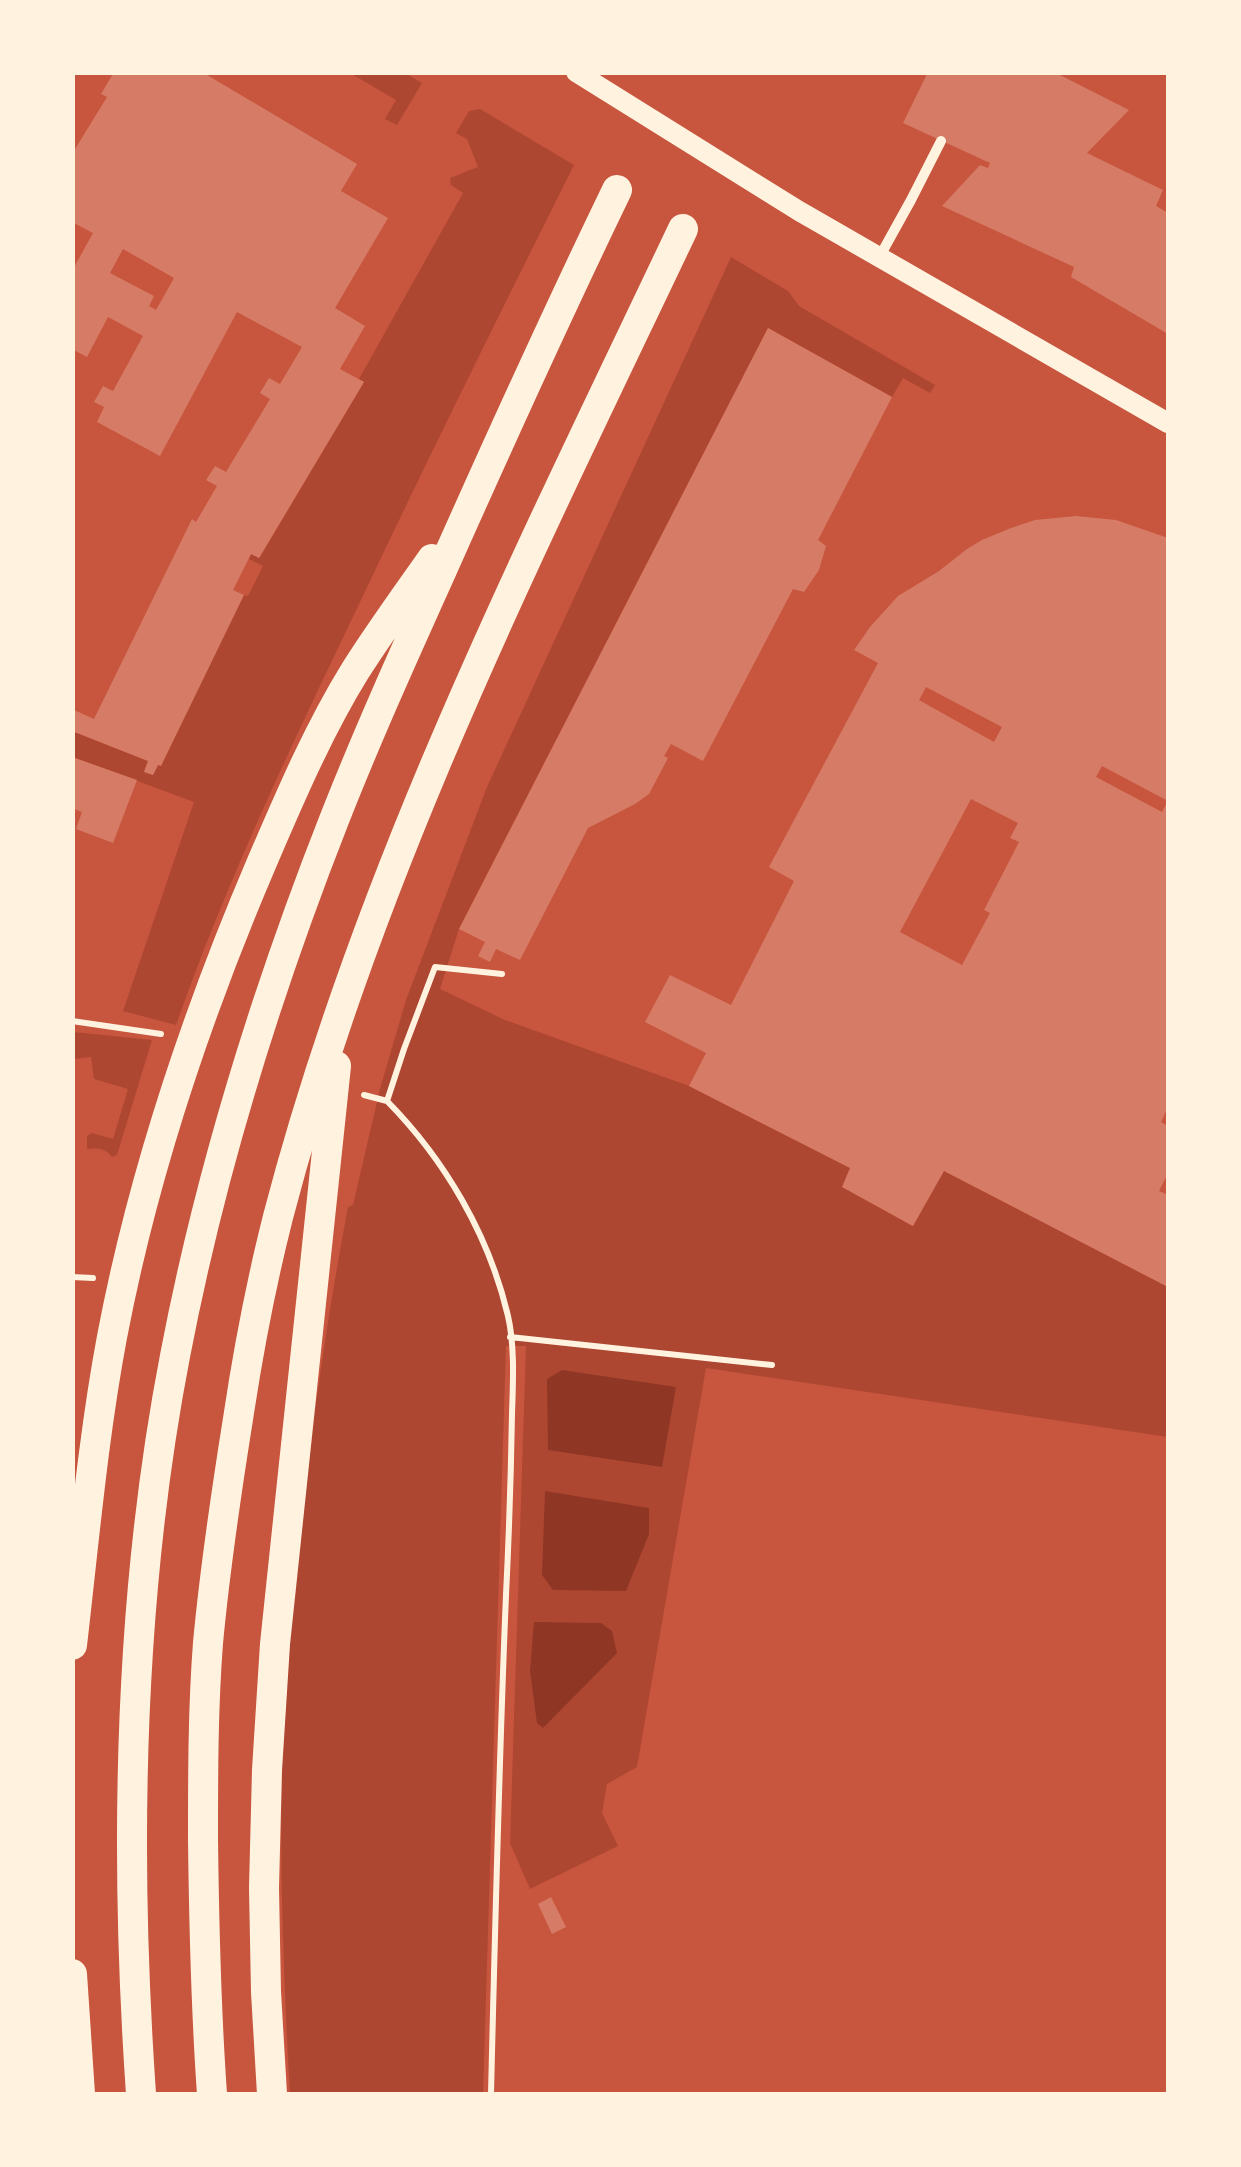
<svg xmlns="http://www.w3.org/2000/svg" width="1241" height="2167" font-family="'Playfair Display',serif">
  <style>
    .green { fill: #ae4732 }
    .water { fill: #8f3625 }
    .building { fill: #d67c66; fill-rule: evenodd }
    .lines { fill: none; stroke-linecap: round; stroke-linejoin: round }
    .path { stroke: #fff3e0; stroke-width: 6 }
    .minor { stroke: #fff3e0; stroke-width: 10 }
    .secondary { stroke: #fff3e0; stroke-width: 20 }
    .motorway { stroke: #fff3e0; stroke-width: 30 }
  </style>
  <rect width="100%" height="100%" fill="#c8553d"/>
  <path class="green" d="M350,73h55l17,10 -25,42 -12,-6 11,-19z
    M480,109l94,56c-76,152 -151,303 -223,456 -64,133 -126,265 -175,404l-53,-14 71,-209 -121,-45 -1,-26 76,30 -4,10 9,4 90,-180 5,1 15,-30 -14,-7 2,-5 9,3 104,-175 -5,-3 104,-186 -12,-8 -1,-7 28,-11 -11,-28 -11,-6 13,-22z
    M731,257l57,34 11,15 136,79 -5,8 -27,-15 -11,19 -124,-69 -309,601 -19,60 65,31 184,66 161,82 -7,19 69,39 32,-55 224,116v150l-462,-69 -69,399 -30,17 -5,29 16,33 -88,43 -20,-46 16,-497h-20l-23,748h-193c-8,-142 -13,-284 -4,-426 3,-38 8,-76 12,-114 12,-116 28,-231 50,-347l5,-2 27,-116 26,-89 81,-213z
    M73,1032l79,8 -35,115 -5,2c-7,-9 -14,-9 -25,-8v-13l5,-3 21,6 15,-50 -34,-10 -3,-22 -18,2z"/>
  <path class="water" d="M562,1370l114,17 -14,80 -114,-17 -1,-71z
    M545,1491l104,17v26l-23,57 -73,-1 -11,-15z
    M534,1622l67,1 11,8 5,22 -74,75 -6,-5 -7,-52z"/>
  <path class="building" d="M114,72h88l155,92 -16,27 47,27 -53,90 30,18 -25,43 24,13 -105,176 -8,-4 -18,36 11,5 -83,171 -3,-1 -5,10 -9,-3 4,-11 -76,-30v-22l22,10 98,-200 4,3 21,-36 -11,-6 9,-14 11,6 44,-73 -10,-6 9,-15 11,6 22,-37 -65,-35 -77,144 -63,-34 7,-15 -10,-5 9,-16 10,5 30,-55 -35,-19 -21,40 -15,-8v-78l21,-38 -21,-11v-68l35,-57 -6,-3zM123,249l51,29 -18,32 -7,-4 5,-10 -44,-23z
    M928,72h126l75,38 -42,43 76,37 -7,16 12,7v121l-97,-57 3,-10 -132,-61 38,-41 8,3 2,-5 -87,-40z
    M768,328l124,69 -74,143 8,6 -7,24 -15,22 -11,-3 -90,172 -32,-17 -7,12 4,2 -19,36 -14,10 -47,24 -68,132 -24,-11 -6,13 -12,-6 7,-14 -26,-13z
    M1076,516l40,4 52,18v569l-7,15 7,4v47l-9,18 9,4v92l-224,-116 -31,55 -71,-39 8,-19 -161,-82 17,-33 -61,-31 25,-47 61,30 63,-124 -25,-14 109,-204 -24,-13 16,-23 28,-31 41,-25 28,-22 15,-9 29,-12 24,-8zM926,687l76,40 -8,15 -75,-42zM1102,766l66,35 -6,11 -66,-35zM971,799l47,24 -8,15 9,4 -35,68 6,3 -28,52 -62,-33z
    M72,757l65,23 -24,63 -37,-14 6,-17 -10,-4z
    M551,1897l15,30 -14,7 -14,-30z"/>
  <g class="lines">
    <path class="path" d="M72,1021l89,13
      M364,1095l23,6
      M387,1101c58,59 102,134 121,215 7,31 5,66 4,98 -1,60 -3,121 -6,181 -7,167 -11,333 -15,499
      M387,1101l17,-52 31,-82 67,7
      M72,1277l21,1
      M510,1337l262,28"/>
    <path class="minor" d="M880,256l31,-56 30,-59"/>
    <path class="secondary" d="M576,72l223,139 369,212"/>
    <path class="motorway" d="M72,1645c12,-103 21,-207 40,-308 31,-163 85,-323 150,-475 28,-65 56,-131 93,-191 24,-38 51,-75 77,-112
      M72,1974l8,120
      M141,2094c-17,-245 -13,-495 34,-738 35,-183 91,-363 159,-536 33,-84 70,-166 107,-248 57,-128 115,-256 176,-382
      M212,2094c-6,-84 -8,-169 -9,-255 0,-65 0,-131 5,-196 7,-75 18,-149 30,-224 10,-67 23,-135 40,-202 90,-346 252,-666 405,-988
      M272,2094l-6,-102 -2,-104 3,-118 8,-126 61,-578"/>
  </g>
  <rect width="1241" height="2167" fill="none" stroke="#fff3e0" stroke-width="150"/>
</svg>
